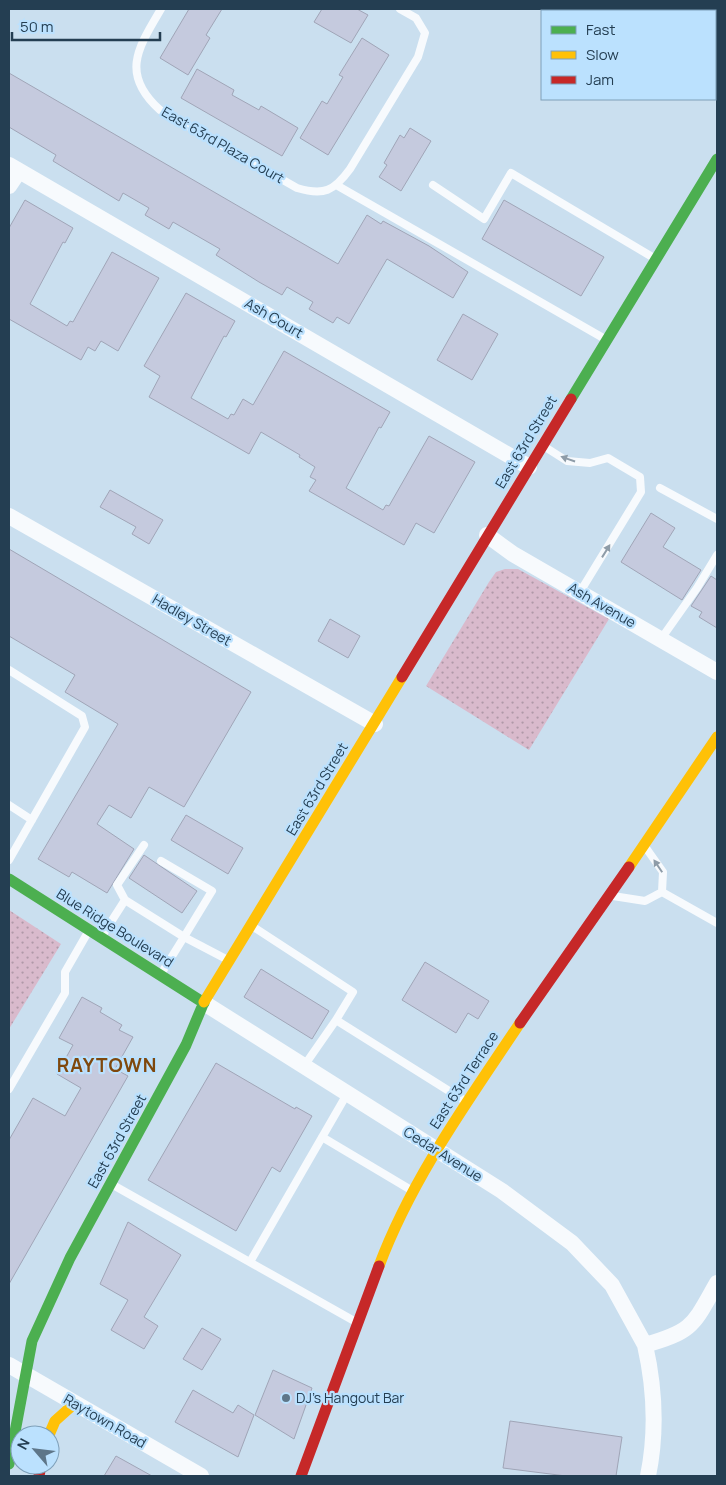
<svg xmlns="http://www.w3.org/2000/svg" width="726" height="1485" font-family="Manrope,sans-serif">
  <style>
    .grass { fill: url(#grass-dots) }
    .building { fill: #c5cade; stroke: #a0a5b7 }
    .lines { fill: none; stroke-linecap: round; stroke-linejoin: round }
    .lane { stroke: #f7fafd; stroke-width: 8 }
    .street { stroke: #f7fafd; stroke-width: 16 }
    .fast { stroke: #4caf50; stroke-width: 11 }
    .slow { stroke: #ffc107; stroke-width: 11 }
    .jam { stroke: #c62828; stroke-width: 11 }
    .oneway { fill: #8e9ca8 }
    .poi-dot { fill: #5e7689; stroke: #bbe1fe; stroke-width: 2 }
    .labels { text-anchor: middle; stroke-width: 4.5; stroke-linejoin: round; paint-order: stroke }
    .street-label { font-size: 14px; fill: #243e52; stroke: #bbe1fe }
    .poi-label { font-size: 14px; fill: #243e52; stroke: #bbe1fe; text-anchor: start }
    .district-label { font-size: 19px; font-weight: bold; letter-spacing: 1px; fill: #7f480d; stroke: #bbe1fe }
  </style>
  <defs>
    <pattern id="grass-dots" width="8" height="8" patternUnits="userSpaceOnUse" patternTransform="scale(1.25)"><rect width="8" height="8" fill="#d9bacc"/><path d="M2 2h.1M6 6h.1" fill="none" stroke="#b099a8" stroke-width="1.8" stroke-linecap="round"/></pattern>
  </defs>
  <rect width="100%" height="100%" fill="#cadfef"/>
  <path class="grass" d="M505,569h13l91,50 -80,131 -103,-64 63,-104 7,-10z
    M9,910l52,34 -52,85z"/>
  <path class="building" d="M189,9h33l-16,26 4,3 -22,37 -28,-17z
    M322,9h35l11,6 -17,28 -37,-21z
    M362,38l27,17 -61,100 -28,-17 22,-37 5,3 16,-27 -4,-2z
    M197,69l37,21 -2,5 27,15 2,-4 37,22 -16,28 -101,-58z
    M9,73l329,191 29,-49 14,9 2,-3 46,25 39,26 -15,26 -66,-39 -38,65 -12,-7 -4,6 -24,-14 4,-7 -26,-15 -5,8 -23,-13 -43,-27 4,-6 -47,-27 -4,7 -24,-14 4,-7 -26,-15 -4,8 -66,-40 3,-6 -47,-28z
    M410,128l21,13 -30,50 -22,-14 8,-12 -3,-2 16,-28 4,3z
    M25,200l48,28 -8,15 -2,-1 -33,62 37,22 3,-5 3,1 39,-70 47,26 -41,73 -17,-10 -6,10 -7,-4 -7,13 -72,-41v-91z
    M504,200l100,57 -23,39 -99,-57z
    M186,293l49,28 -9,16 -2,-1 -33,62 37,21 3,-5 3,1 9,-16 10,6 31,-54 106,61 -9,16 -2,-1 -33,61 37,22 3,-5 3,1 40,-70 46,26 -41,71 -18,-10 -12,22 -95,-54 7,-11 -6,-3 5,-10 -16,-10 1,-2 -39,-23 -12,22 -100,-57 11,-21 -16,-10z
    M463,314l35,20 -26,46 -35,-20z
    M110,490l53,30 -14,24 -17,-10 4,-7 -36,-20z
    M651,513l24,15 -12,19 38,23 -19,30 -61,-38z
    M9,549l242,143 -67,115 -35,-20 -18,31 -22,-13 -12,19 37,25 -27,44 -35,-21 -3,5 -31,-18 80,-135 -53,-32 10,-17 -66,-39z
    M711,576l6,4v48l-18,-11 3,-5 -11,-6z
    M330,619l30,17 -12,22 -30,-17z
    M186,815l57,33 -15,26 -57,-34z
    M144,855l53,36 -15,22 -53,-35z
    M425,962l64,39 -11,18 -10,-6 -12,20 -54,-33z
    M261,969l68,42 -17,28 -68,-42z
    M82,997l20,11 -2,4 22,13 -3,5 14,7 -18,32 13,7 -119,208v-144l24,-42 32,18 16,-28 -24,-14 16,-29 -14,-7z
    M216,1063l79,46 1,-2 16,9 -32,56 -8,-5 -36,64 -88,-51z
    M128,1222l53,33 -37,62 14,9 -14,23 -33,-19 17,-30 -28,-16z
    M202,1328l19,11 -19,31 -19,-11z
    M273,1370l39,18 -18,51 -39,-24z
    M193,1390l40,23 5,-8 16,10 -16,42 -63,-35z
    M510,1421l112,16 -6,39h-50l-63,-8z
    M116,1456l36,20h-48z"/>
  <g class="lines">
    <path class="lane" d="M161,9c-23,39 -41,65 -1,101l137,78c27,8 37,3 53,-19l68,-112 7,-24 -9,-15 -16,-9
      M433,185l51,34 27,-46 143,85
      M338,186l267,153
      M545,447l22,14 23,2 18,-5 32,19 1,15 -61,100
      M660,488l57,31
      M661,639l36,-51 20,-33
      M9,670l73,46 3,11 -76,133
      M9,805l23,15
      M161,861l51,30 -28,46 44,23
      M662,892l55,31
      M613,896l32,5 17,-9 1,-20 -17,-24
      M125,900l-8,-15 27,-40
      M252,926l101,66 -17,28 129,81
      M102,936l23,-36 59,37 -23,37
      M304,1066l32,-46
      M9,1089l56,-96v-21l23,-40
      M322,1137l89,53
      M113,1185l243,137
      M250,1262l97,-168"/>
    <path class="street" d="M9,165l520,302
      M9,186l10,-15
      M9,516l366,208
      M487,535l26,19 204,118
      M204,1003l298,188 70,52 40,42 33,60
      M9,1365l192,111
      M648,1476c9,-44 7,-87 -3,-131 49,-14 48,-20 72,-62"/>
    <path class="fast" d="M571,399l146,-240
      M9,879l195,124
      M9,1464l23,-123 38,-83 116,-213 18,-43"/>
    <path class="slow" d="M629,867l88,-130
      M204,1002l198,-325
      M379,1266c33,-88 89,-165 141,-243
      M49,1435l6,-14 19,-17"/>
    <path class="jam" d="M402,677l169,-278
      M520,1023l109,-156
      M39,1476l2,-11
      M301,1476l78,-210"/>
  </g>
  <defs><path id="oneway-solid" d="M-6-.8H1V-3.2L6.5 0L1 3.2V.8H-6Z" transform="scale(1.25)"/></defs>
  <g class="oneway">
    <use href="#oneway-solid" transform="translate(568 459) rotate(-161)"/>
    <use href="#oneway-solid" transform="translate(606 551) rotate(-58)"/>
    <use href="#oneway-solid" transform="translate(658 866) rotate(-124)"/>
  </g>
  <circle class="poi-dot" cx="286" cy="1398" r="5"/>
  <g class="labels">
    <g class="street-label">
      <text transform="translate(223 145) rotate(30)" y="5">East 63rd Plaza Court</text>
      <text transform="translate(274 318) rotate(30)" y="5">Ash Court</text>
      <text transform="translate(526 442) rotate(-59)" y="5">East 63rd Street</text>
      <text transform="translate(602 605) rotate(30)" y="5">Ash Avenue</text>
      <text transform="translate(192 620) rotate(30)" y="5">Hadley Street</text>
      <text transform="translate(317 789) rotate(-59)" y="5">East 63rd Street</text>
      <text transform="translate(115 928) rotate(32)" y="5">Blue Ridge Boulevard</text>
      <text transform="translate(464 1080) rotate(-57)" y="5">East 63rd Terrace</text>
      <text transform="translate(117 1141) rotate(-61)" y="5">East 63rd Street</text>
      <text transform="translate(443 1154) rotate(32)" y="5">Cedar Avenue</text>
      <text transform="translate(105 1421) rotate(30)" y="5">Raytown Road</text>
    </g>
    <g class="poi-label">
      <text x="296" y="1403">DJ's Hangout Bar</text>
    </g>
    <g class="district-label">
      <text x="107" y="1072">RAYTOWN</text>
    </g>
  </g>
  <rect width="726" height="1485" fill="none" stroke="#243e52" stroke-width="20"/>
  <rect x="541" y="10" width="175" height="90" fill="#bbe1fe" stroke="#7fa0b9"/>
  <rect x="551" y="26" width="25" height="8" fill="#4caf50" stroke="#7fa0b9"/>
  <text x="586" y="35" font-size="15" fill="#243e52">Fast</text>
  <rect x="551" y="51" width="25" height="8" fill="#ffc107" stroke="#7fa0b9"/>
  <text x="586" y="60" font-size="15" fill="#243e52">Slow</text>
  <rect x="551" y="76" width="25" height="8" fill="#c62828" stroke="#7fa0b9"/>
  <text x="586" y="85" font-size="15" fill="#243e52">Jam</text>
  <g transform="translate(35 1450) rotate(298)"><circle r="24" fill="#bbe1fe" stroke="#7fa0b9"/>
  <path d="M0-4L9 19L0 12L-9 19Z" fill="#5e7689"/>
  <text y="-8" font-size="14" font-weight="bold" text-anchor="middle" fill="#243e52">N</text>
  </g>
  <path d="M12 32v8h148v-8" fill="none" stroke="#243e52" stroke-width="2.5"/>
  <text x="20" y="32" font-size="15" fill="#243e52" stroke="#bbe1fe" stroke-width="4" paint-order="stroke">50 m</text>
</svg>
